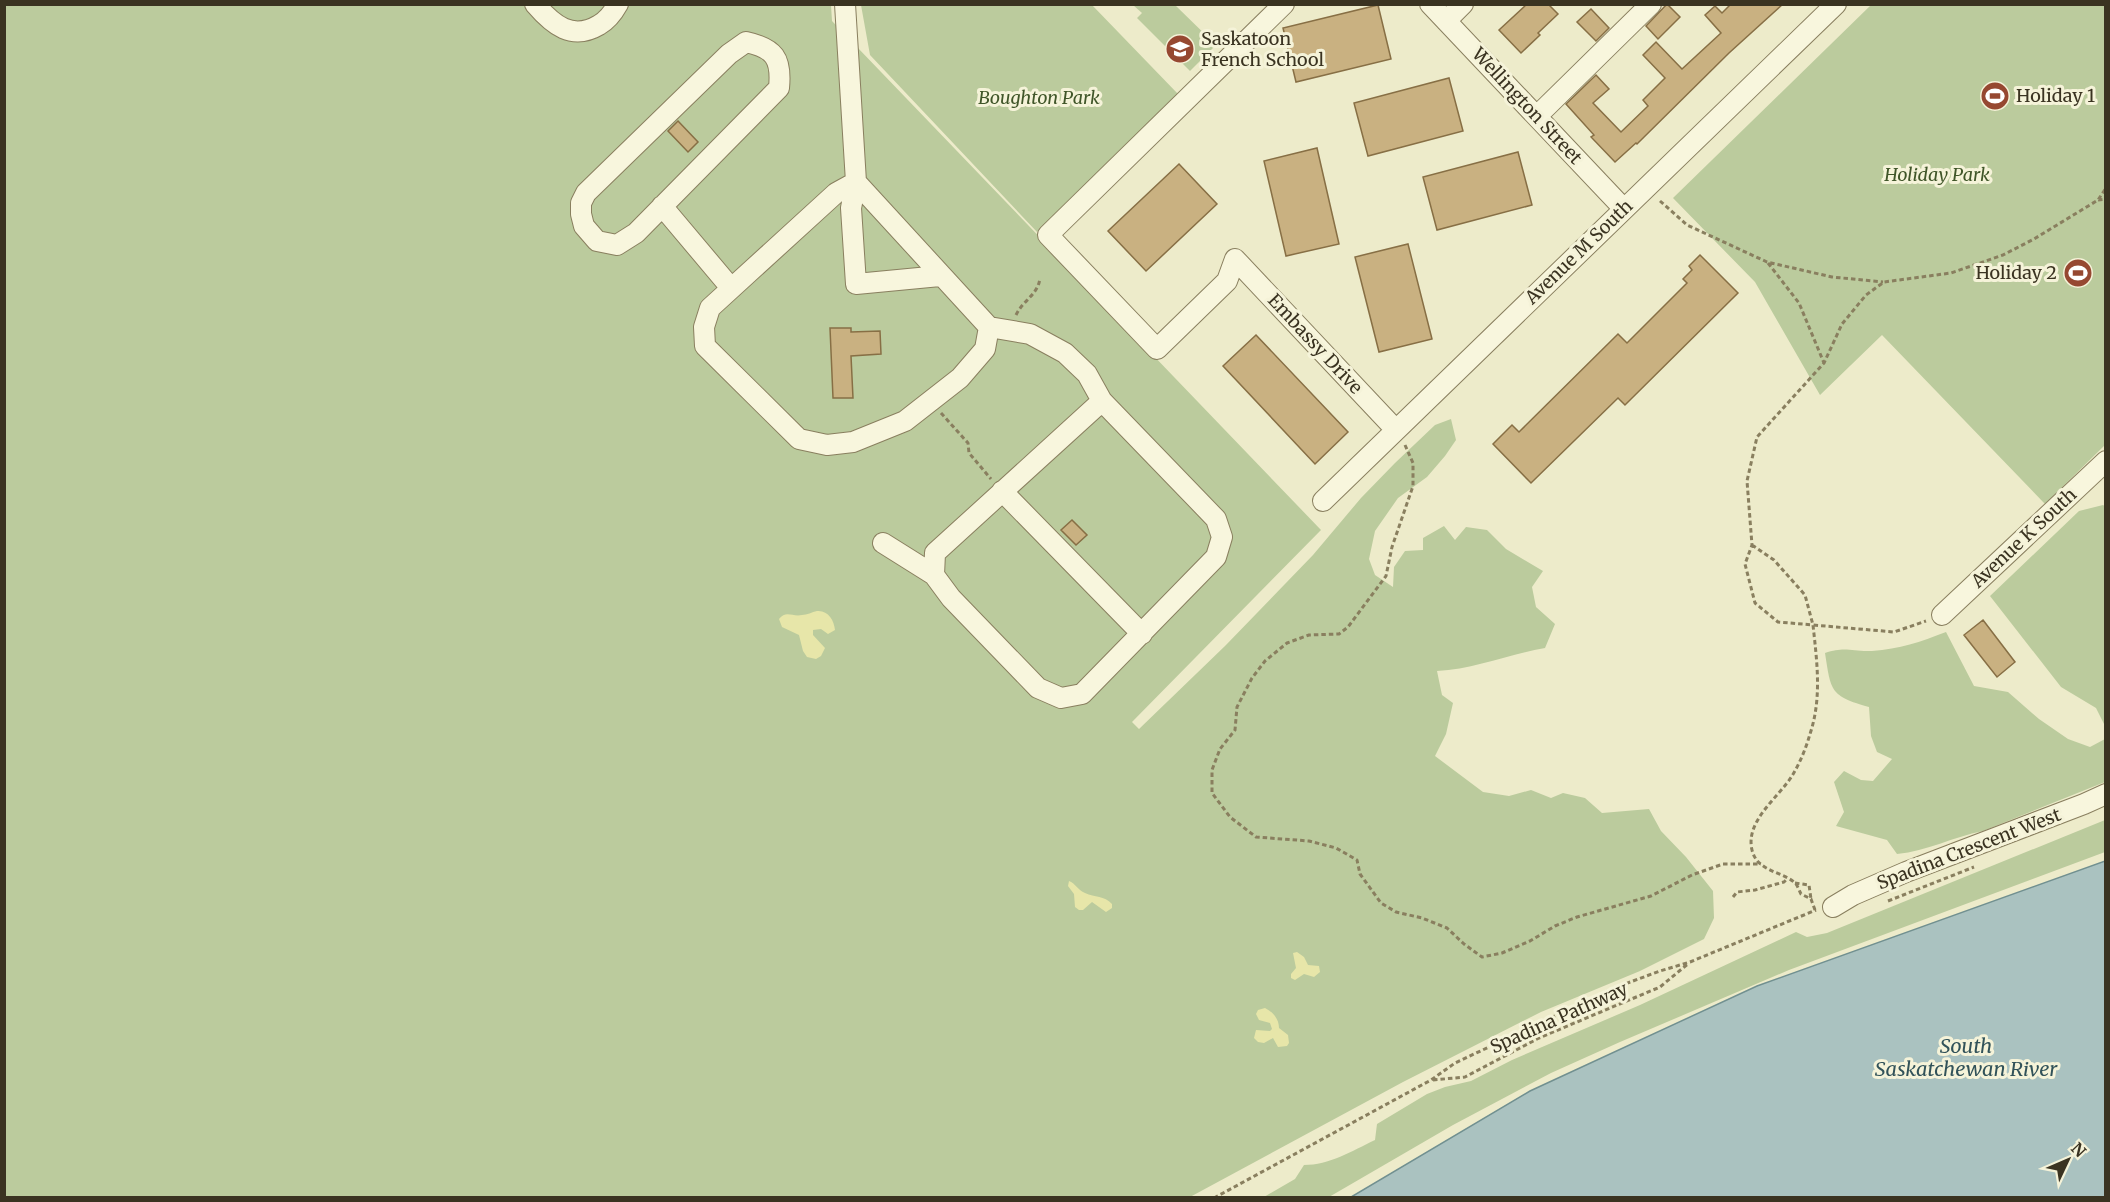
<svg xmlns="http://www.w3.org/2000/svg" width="2110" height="1202" font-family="Merriweather,serif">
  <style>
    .green { fill: #bbcb9d }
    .sand { fill: #e7e6a9 }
    .water { fill: #aac2c0; stroke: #719090; stroke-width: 1.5 }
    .building { fill: #c9b181; stroke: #876f45; stroke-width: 1.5 }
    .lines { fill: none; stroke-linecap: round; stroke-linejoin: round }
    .minor-casing { stroke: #897f5f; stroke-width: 22 }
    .path { stroke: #897f5f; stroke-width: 3; stroke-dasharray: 4.5 3; stroke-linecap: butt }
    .minor { stroke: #f8f6dd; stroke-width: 20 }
    .labels { text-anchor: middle; stroke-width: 6; stroke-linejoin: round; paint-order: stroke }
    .poi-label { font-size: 18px; fill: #3a3321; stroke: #f5f3d9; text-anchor: start }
    .park-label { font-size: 18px; font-style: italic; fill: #405629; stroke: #f5f3d9 }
    .street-label { font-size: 18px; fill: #3a3321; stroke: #f5f3d9 }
    .water-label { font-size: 20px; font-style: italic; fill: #315259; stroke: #f5f3d9 }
  </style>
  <rect width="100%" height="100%" fill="#edebca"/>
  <path class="green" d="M5,5h826l1,16 489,509 -189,192 7,7 86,-83 88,-91 48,-57 34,-35 40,-38 16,-6 5,21 -11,16 -18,21 -29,21 -23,33 -6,28 6,16 18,12 1,-20 11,-16 18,-1v-12l21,-12 11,14 11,-13 21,3 19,19 37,22 -11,16 4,20 19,17 -10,24c-36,6 -71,21 -108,23l5,24 11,8 -7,31 -11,22 48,36 26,4 22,-6 20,8 12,-5 22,5 17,15 47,-4 12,22 25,26 27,34 1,27 -10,21 -64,32 -99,41 -138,70 -213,115 -1185,1z
    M861,5h231l86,89 -141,138 -167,-177z
    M1133,5h42l41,40 -26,26 -53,-53 5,-5z
    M1871,5h234v440l-60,59 -163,-169 -62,60 -65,-113 -82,-84z
    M2103,505l3,2 -1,219 -9,-18 -35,-21 -71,-91 89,-85z
    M1946,632l28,54 34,6 31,27 29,20 22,8 15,-8v43l-122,49c-30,6 -56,20 -86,23l-10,-14 -51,-14 8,-14 -10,-30 10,-11 17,9 12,1 19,-22 -15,-7 -6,-16 -2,-29c-39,-11 -38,-16 -44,-54 21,-7 27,-1 47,-2 28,-2 48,-9 74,-19z
    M2105,820v32l-316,118 -169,72 -69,31 -98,52 -124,72h-65l31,-18 9,-14c25,0 48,-14 71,-25l2,-16 50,-30 18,-7 26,-6 41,-21 128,-55 156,-73 11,5 20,-4z"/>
  <path class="sand" d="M817,611c11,-1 17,9 18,19l-7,4 -7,-5 -8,1v5l12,13 -4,8 -5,3 -9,-2 -4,-6 -4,-16 -17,-8 -3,-8c7,-9 13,-2 23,-4 5,0 10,-3 15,-4z
    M1069,881c6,2 9,9 16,12 10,5 19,2 27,11v4l-6,4 -14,-10 -9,8h-4l-4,-3 -1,-13 -6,-8z
    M1297,952l7,5 4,8 11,1 1,6 -6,5 -10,-3 -9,6 -4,-2v-4l5,-6 -3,-15z
    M1265,1008c8,4 14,11 14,20l9,7 1,8 -2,3 -9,1 -5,-9 -9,5 -6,-1 -4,-4 2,-8 14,1 2,-2 -2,-6 -11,-3 -3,-6 2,-4z"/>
  <path class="water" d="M2105,861v336h-754l179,-106 227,-105z"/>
  <path class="building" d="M1527,4h21l10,10 -20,19 2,2 -19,18 -22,-23z
    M1667,4l13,13 -22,22 -12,-13z
    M1731,4h52l-54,49 -92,91 -1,-1 -21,19 -24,-25 3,-2 -28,-31 30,-29 13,14 -16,14 28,29 27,-26 -5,-6 22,-22 -22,-23 13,-13 26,27 39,-36 -16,-18 10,-9 7,7z
    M1378,5l13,54 -95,23 -13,-54z
    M1591,9l18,19 -13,13 -19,-19z
    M1449,78l14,53 -95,25 -14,-53z
    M678,121l20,21 -10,10 -20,-21z
    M1317,148l22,96 -53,12 -22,-95z
    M1518,152l14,53 -95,25 -14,-53z
    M1179,164l38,40 -71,67 -38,-40z
    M1408,244l24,95 -53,13 -24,-95z
    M1700,255l38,38 -113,112 -7,-7 -87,85 -38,-39 19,-19 7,7 99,-98 9,9 60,-60 -4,-4 9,-9 -3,-4z
    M830,328h21v4l29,-1 1,23 -30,2 2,42h-20z
    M1256,335l92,97 -33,32 -92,-98z
    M1072,520l15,15 -11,10 -15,-15z
    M1983,620l32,42 -18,15 -33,-42z"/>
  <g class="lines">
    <g class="minor-casing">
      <path id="minor" d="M535,4c18,21 37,37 64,21 9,-5 14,-12 19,-21
        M845,4l11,178 -5,26 5,76 84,-8
        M1284,4l-236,231 109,114 70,-68 8,-22 161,171
        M1430,4l194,205
        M1446,21l17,-17
        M746,42c28,6 36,16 33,46l-143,145 -19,12 -20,-4 -13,-15 -3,-12v-11l5,-10 143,-139z
        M1537,116l114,-112
        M662,206l69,82
        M1002,491l140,143
        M1323,501l513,-497
        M883,543l51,32 17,23 87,90 23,10 21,-4 134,-137 6,-20 -6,-18 -114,-118 -15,-27 -22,-21 -35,-19 -41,-7 -133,-145 -20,11 -126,115 -6,19 1,19 94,93 28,6 26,-3 52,-21 55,-43 25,-29 4,-22
        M934,575l1,-22 167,-152
        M1942,615l164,-154
        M1833,907l20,-12 53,-23 178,-68 22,-10"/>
    </g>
    <path class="path" d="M2098,200l8,-1
      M1660,201l27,24 80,37 65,15 51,5
      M1768,263l31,40 25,60
      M1016,315c7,-15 22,-20 24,-37
      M941,413l27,30 1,10 22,26
      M1405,445l8,18v23l-21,61 -6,29 -38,51 -9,7 -30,1 -22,8 -22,18 -13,17 -15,29 -2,23 -15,19 -8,21v23l18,24 26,20 53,4 27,7 21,12 3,14 21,29 15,9 26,6 25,10 17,16 18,13 20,-4 28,-12 25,-15 22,-9 74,-21 41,-21 31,-11h38
      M1752,545l22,15 31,35 8,30 81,7 32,-11
      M1795,883l14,2 2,14
      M1733,897l4,-5 18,-2 29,-8 3,-3
      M1888,901l86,-34
      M1815,910l-4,-11 -10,-5c-2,-4 -4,-10 -7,-12 -14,-11 -37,-11 -42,-32 -7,-29 26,-52 40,-74 8,-13 14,-28 18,-42 12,-36 7,-72 3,-109l-35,-3 -23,-19 -10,-39 7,-19 -5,-64 10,-44 67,-74 18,-39 24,-29 18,-13 67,-9 52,-18 31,-16 64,-39 8,-12
      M1433,1080l32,-3 74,-39 121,-51 29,-24
      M1214,1198l217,-118 24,-17 159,-75 46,-17 30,-9 126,-52"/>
    <use href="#minor" class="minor"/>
  </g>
  <defs>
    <g id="school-disc" transform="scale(1.5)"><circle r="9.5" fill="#964831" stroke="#f5f3d9"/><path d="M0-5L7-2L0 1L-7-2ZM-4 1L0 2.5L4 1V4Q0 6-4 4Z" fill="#fff"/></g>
    <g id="stadium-disc" transform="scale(1.5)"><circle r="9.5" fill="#964831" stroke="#f5f3d9"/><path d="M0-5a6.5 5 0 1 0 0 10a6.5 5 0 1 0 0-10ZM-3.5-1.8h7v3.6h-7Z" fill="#fff"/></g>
  </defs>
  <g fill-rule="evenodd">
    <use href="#school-disc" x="1180" y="49"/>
    <use href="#stadium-disc" x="1995" y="96"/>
    <use href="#stadium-disc" x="2078" y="273"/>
  </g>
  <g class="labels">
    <g class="poi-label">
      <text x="1201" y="45">Saskatoon<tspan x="1201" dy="21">French School</tspan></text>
      <text x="2016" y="102">Holiday 1</text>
      <text x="2057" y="279" text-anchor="end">Holiday 2</text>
    </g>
    <g class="park-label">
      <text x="1039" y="104">Boughton Park</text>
      <text x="1937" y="181">Holiday Park</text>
    </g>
    <g class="street-label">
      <text transform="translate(1527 106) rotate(47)" y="6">Wellington Street</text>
      <text transform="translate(1579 252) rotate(-44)" y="6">Avenue M South</text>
      <text transform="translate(1315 344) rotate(47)" y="6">Embassy Drive</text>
      <text transform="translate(2024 538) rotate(-43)" y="6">Avenue K South</text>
      <text transform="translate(1969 849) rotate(-21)" y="6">Spadina Crescent West</text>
      <text transform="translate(1559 1018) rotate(-24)" y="6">Spadina Pathway</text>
    </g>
    <g class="water-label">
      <text x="1966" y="1053">South<tspan x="1966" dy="23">Saskatchewan River</tspan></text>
    </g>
  </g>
  <rect width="2110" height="1202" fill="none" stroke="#3a3321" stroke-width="12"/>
  <g transform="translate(2068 1160) rotate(46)" stroke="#f5f3d9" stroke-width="4.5" paint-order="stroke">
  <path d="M0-4.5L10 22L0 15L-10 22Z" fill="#3a3321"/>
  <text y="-9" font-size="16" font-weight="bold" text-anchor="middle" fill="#3a3321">N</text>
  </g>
</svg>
